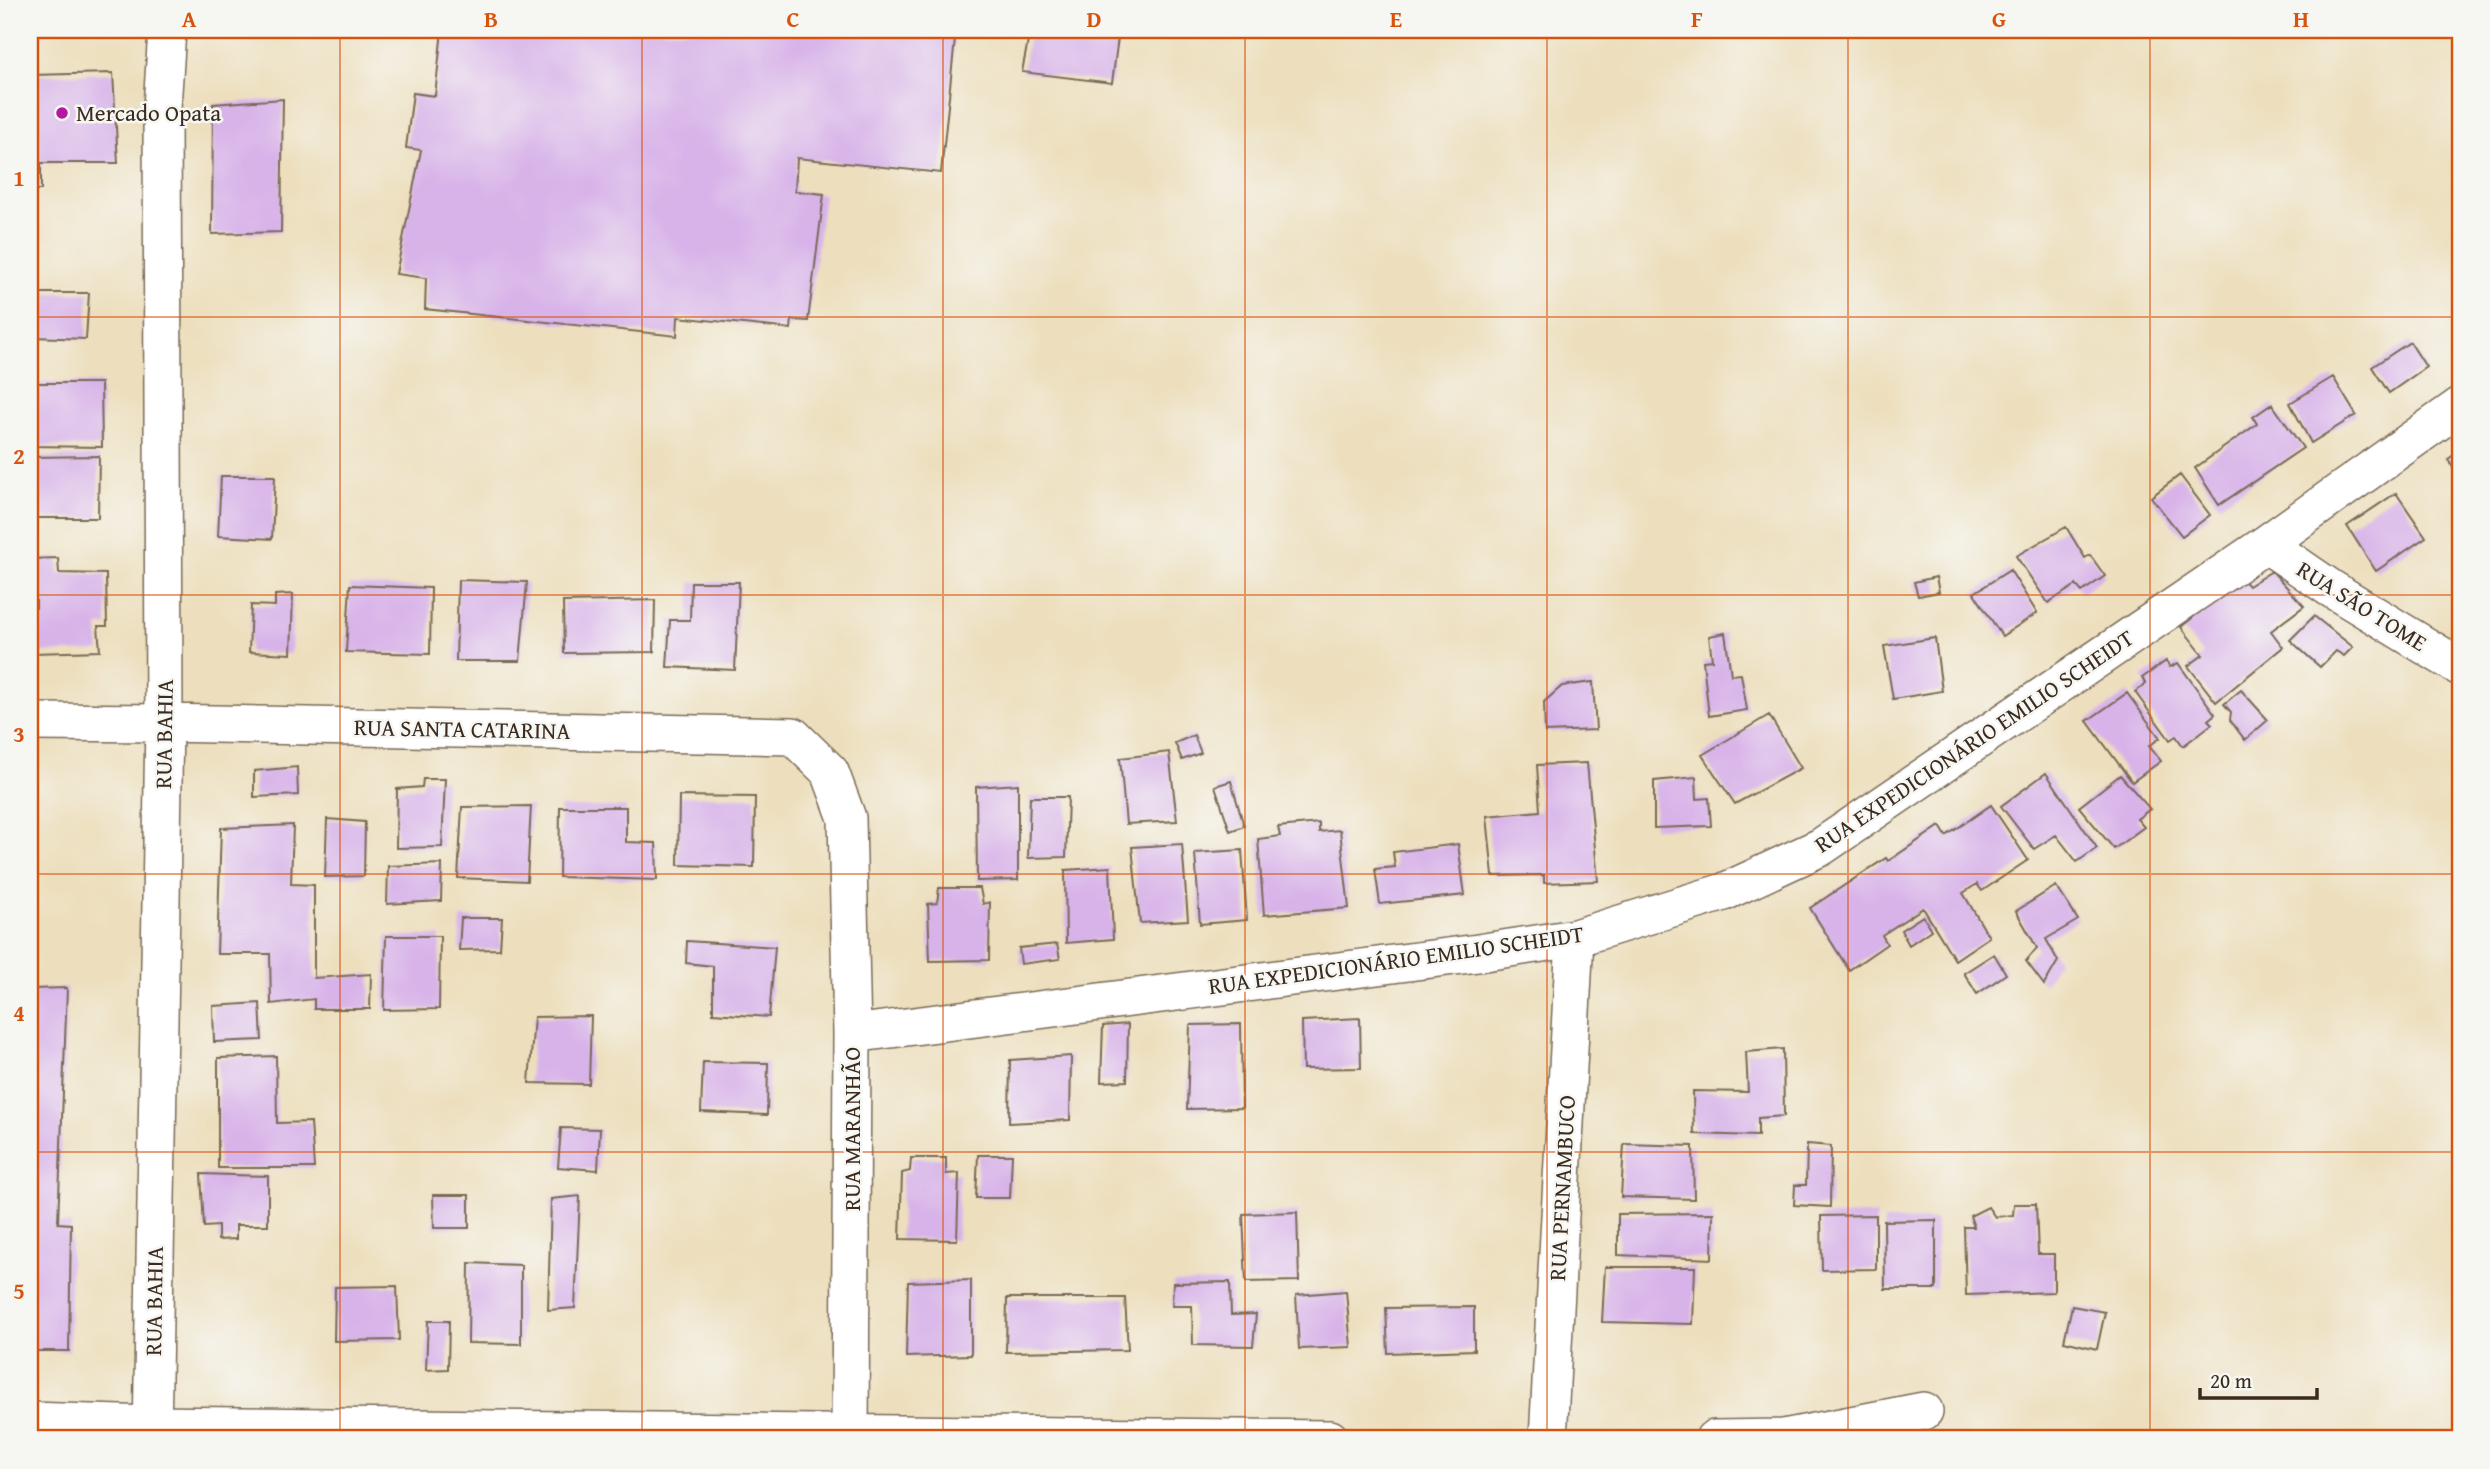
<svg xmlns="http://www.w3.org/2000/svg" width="2490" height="1469" font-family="'Gentium Book Plus',serif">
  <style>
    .building { fill: #d8b3e9 }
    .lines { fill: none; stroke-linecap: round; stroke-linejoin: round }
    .minor-casing { stroke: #796956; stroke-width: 40 }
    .minor { stroke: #fff; stroke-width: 37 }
    .grid { fill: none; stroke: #d7540e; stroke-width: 2; stroke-opacity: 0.55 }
    .poi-dot { fill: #b5179e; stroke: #f6f6f2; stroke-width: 2.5 }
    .labels { text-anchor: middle; stroke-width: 5; stroke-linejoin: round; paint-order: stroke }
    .poi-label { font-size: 23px; fill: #3b2a1e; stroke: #f6f6f2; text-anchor: start }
    .street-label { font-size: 23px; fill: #3b2a1e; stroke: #f6f6f2 }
    .neatline { fill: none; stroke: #d7540e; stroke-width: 2.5 }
    .grid-label { font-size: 23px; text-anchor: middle; font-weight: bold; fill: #d7540e }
  </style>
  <rect width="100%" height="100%" fill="#f6f6f2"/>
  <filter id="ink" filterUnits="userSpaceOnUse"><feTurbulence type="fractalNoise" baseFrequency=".0143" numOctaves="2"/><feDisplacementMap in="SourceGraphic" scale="14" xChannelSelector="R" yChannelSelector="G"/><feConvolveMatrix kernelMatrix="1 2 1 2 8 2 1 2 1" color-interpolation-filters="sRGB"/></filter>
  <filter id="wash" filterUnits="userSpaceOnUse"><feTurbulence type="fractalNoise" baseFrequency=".00686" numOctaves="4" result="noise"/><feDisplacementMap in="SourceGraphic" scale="28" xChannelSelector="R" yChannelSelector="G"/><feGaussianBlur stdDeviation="1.57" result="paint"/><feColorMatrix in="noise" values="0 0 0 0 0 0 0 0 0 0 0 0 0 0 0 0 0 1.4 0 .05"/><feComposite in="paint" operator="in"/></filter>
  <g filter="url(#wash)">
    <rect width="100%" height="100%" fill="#eddfbd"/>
    <g id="blocks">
      <path class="building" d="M442,30h438l75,9 -14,134 -144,-15 -2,33 29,3 -16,127 -16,-1 -1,9 -113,-12 -1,19 -252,-27 1,-31 -30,-4 25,-124 -15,-2 7,-55 22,3z
        M1030,30h89l-7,53 -90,-11z
        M113,73l5,90h-77v27h-11v-115z
        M283,99l-2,133 -69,2 1,-130z
        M35,293h54l-3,46 -52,-2z
        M2410,342l16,25 -37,26 -17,-26z
        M2333,377l23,38 -45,28 -21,-40z
        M30,383h71l1,64 -72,-1z
        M2272,404l31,44 -84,57 -24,-37 62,-44 -4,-7z
        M2460,451v28l-12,-20z
        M99,456l-1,62h-68v-61z
        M2180,475l30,40 -28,21 -31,-39z
        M221,476h54l-3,63 -54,-3z
        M2396,493l30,44 -50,34 -29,-45z
        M2066,527l19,31 5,-3 15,21 -23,16 -6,-7 -28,18 -32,-47z
        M58,558l1,15 47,1 1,52h-9l2,25 -66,2v-5h-4v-40h6v-7h-6v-42z
        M2010,570l27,43 -35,23 -28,-43z
        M2272,571l32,35 -33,25 12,16 -67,55 -28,-36 15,-11 -22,-28 60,-49 7,8z
        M1936,577l3,15 -21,4 -4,-14z
        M458,580l69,2 -7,79h-64z
        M691,582h48l-4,88 -68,-3 3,-47h20z
        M350,585l81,3 -1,66 -84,-2z
        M293,594l-2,60 -42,-2 2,-47 24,1v-11z
        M655,600l-1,52 -90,1 -1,-51z
        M2314,616l39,31 -9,9 -8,-5 -16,16 -30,-27z
        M1725,633l6,42 10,-1 6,36 -38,6 -6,-55 9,-1 -3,-24z
        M1935,638l7,53 -49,8 -9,-53z
        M2166,661l4,6 8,-4 37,51 -7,6 4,4 -29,22 -7,-10 -6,4 -35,-48 11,-8 -4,-6z
        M1593,682l3,48 -51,2 -1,-30 18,-16z
        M2241,690l27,30 -23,20 -15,-20 1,-8 -7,-8z
        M2127,693l33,45 -11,8 12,15 -29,21 -45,-61z
        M1769,715l32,53 -66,36 -33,-49z
        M1194,735l7,18 -19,7 -7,-17z
        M1169,752l8,69 -51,3 -6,-66z
        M1587,763l11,118 -54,2v-8l-51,1 -6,-60 53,-5 -3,-46z
        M297,767l1,28 -44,2v-26z
        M2046,773l51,75 -20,14 -21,-27 -22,14 -33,-43z
        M2120,775l30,34 -13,10 7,8 -30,22 -35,-42z
        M1696,777l1,22 12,-1 2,28 -57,2v-47z
        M423,779h22l-3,68 -46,1 1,-59 25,-2z
        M1231,781l13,45 -14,5 -15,-45z
        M1018,784v96l-41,1 -1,-94z
        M679,796l76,1 -1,70 -76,-2z
        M1030,797h38l-2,60 -38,1z
        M1991,805l37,55 -46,31 -5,-7 -14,9 26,44 -34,23 -32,-52 -41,27 5,9 -38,26 -39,-62 76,-50 2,3 52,-35 6,10z
        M531,806l-4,75 -69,-3 4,-71z
        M560,807h66v35l30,1 1,37 -98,-3z
        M327,819l38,3 -1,54 -39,1z
        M1319,823v9l21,-2 9,78 -85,7 -6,-76 22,-3 -2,-9z
        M293,825l-2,59 23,1v93l57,-4 -1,35h-56v-10l-43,5 -1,-50h-53l4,-126z
        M1182,844l6,76 -48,3 -8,-76z
        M1458,844l7,51 -85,9 -5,-35 20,-2 -2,-15z
        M1242,850l5,70 -47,4 -5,-71z
        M442,864l-1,37 -54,3 1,-38z
        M1110,867l3,72 -47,4 -1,-73z
        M2056,886l22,34 -32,19 12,22 -14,24 -18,-24 11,-13 -21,-37z
        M939,888h41l3,16 7,-2 -1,58 -59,1 -2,-57 9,-1z
        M1923,916l8,14 -22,15 -8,-15z
        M461,918h41l-2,31 -41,1z
        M386,936h54l-1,73 -55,1z
        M687,941l88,6 -6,70 -56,-4v-47l-27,-3z
        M1057,944l3,15 -39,5 -2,-16z
        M1994,954l12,20 -29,20 -13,-21z
        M67,988l-9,235 13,1 -2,127h-39v-362z
        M260,1003l2,37 -48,2 -1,-36z
        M591,1016l-2,68 -60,-1 5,-66z
        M1360,1018l1,50 -58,1 -1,-48z
        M1128,1024l-1,57 -26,1 2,-56z
        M1241,1024l1,84 -55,1 3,-84z
        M1783,1049l1,67 -26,2v18l-64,-2 -1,-43 55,1 -2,-40z
        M276,1056l1,67 34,-1 3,46h-96v-110z
        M1071,1056l-1,64 -61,3 1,-63z
        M703,1062l65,1 -1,52 -66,-3z
        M561,1128l39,1 -2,41 -40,-3z
        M1624,1144l69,2 1,53 -73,-2z
        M1807,1144l24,2 -1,61 -36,-2 1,-20h11z
        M978,1155h34l-2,43h-34z
        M911,1158h35v16l13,-1 -2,67 -57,-1 2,-66 8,-2z
        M201,1174l67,2v49h-32v14l-18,1v-14l-14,1z
        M433,1195h36v33h-35z
        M580,1196l-5,112 -27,2 3,-111z
        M2014,1204h22l2,50h16v38l-88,3 -2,-68h10l-4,-11 18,-9 7,10 18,-2z
        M1297,1212l2,69 -53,1 -3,-68z
        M1713,1213l-1,46 -94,-4v-41z
        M1876,1215v54l-54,1 -1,-54z
        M1936,1220v69h-51l-1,-68z
        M469,1263l52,2v79l-53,-1z
        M1605,1267h90l-2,57 -91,-2z
        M971,1280v75l-65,2 2,-75z
        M1230,1282l1,33 25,-1 -3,32 -60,-1 -1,-39h-20l1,-23z
        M397,1286l2,54 -65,1 1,-54z
        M1346,1291l5,56 -52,2 -3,-54z
        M1007,1298h118l3,52 -122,2z
        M2072,1306l33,6 -8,37 -33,-8z
        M1474,1307v43l-86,3 -2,-45z
        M428,1321h21l-1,48 -22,1z"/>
    </g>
  </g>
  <g filter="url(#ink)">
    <use href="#blocks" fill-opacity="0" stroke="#796956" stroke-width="2"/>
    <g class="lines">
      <g class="minor-casing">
        <path id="minor" d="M2266,544l64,44 130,79
          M30,722l134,1 629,13 37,36 17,46 5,216 -2,405
          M852,1034l626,-81 97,-15 149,-46 97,-45 445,-303 194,-138
          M30,1421l122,4 1178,14
          M152,1439l12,-716 -2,-615 5,-78
          M1548,1439l27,-501
          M1714,1439l70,-1 140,-27"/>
      </g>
      <use href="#minor" class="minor"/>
    </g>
  </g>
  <path class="grid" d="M340,30v1409M642,30v1409M943,30v1409M1245,30v1409M1547,30v1409M1848,30v1409M2150,30v1409M30,317h2430M30,595h2430M30,874h2430M30,1152h2430"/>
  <circle class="poi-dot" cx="62" cy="113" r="7"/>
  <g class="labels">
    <g class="poi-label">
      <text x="76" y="121">Mercado Opata</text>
    </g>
    <g class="street-label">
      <text transform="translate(2362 606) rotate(32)" y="8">RUA SÃO TOME</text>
      <text transform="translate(462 729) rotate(1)" y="8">RUA SANTA CATARINA</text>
      <text transform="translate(164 734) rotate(-89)" y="8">RUA BAHIA</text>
      <text transform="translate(1974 741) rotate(-34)" y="8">RUA EXPEDICIONÁRIO EMILIO SCHEIDT</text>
      <text transform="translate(1396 960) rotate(-8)" y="8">RUA EXPEDICIONÁRIO EMILIO SCHEIDT</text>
      <text transform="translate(852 1129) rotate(-90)" y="8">RUA MARANHÃO</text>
      <text transform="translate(1562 1188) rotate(-87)" y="8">RUA PERNAMBUCO</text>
      <text transform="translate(154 1301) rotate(-89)" y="8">RUA BAHIA</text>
    </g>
  </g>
  <rect width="2490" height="1469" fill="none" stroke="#f6f6f2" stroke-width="77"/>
  <path d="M2200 1388v10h117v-10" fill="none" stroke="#3b2a1e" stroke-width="3.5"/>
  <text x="2210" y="1388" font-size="21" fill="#3b2a1e" stroke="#f6f6f2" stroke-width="5" paint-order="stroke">20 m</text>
  <rect x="38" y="38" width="2414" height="1392" class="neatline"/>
  <g class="grid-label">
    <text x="189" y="27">A</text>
    <text x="491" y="27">B</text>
    <text x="793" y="27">C</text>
    <text x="1094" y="27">D</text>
    <text x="1396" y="27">E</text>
    <text x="1697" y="27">F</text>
    <text x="1999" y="27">G</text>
    <text x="2301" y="27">H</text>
    <text x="19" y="186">1</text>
    <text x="19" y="464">2</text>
    <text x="19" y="742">3</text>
    <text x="19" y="1021">4</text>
    <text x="19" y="1299">5</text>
  </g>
</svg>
